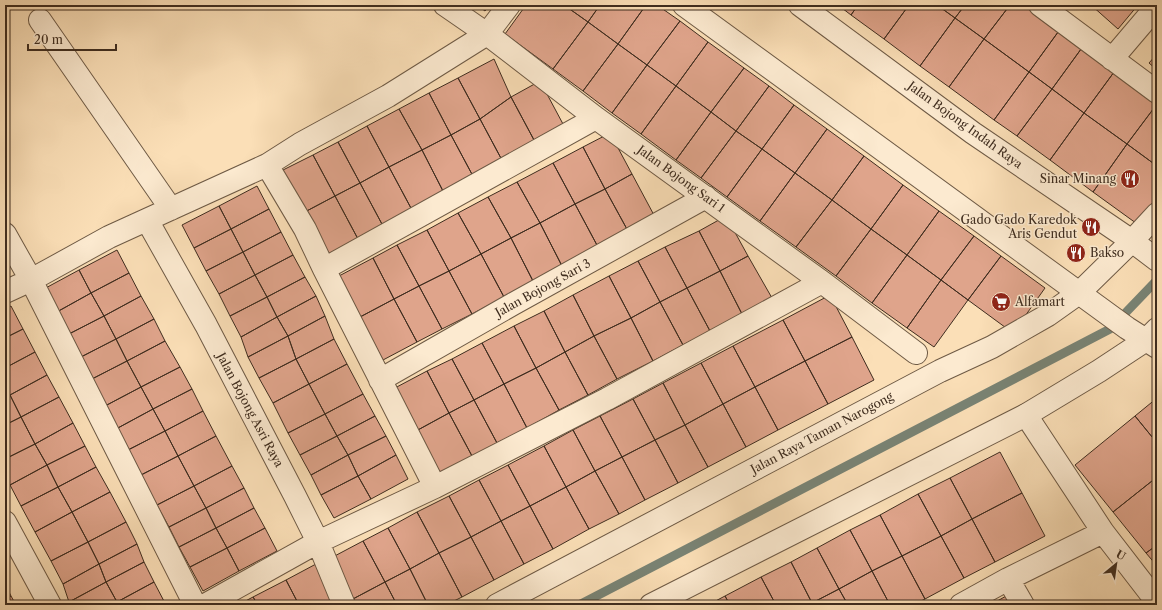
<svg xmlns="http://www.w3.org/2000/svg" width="1162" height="610" font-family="'Libre Caslon Text',serif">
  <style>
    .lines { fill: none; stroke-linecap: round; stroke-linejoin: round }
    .stream { stroke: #798374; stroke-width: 9 }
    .building { fill: #dfa48b; stroke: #3f2d1f }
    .minor-casing { stroke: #6e5a45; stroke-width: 24 }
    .tertiary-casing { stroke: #6e5a45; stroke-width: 24 }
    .minor { stroke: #fcead0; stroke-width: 22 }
    .tertiary { stroke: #fcead0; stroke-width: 22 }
    .labels { text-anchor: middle; stroke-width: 3; stroke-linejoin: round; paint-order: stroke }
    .street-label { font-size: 12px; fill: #3f2d1f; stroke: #fcead0 }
    .poi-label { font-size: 12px; fill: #3f2d1f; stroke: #fcead0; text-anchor: end }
  </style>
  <rect width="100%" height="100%" fill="#fbdfb7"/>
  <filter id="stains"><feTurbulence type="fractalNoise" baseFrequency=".005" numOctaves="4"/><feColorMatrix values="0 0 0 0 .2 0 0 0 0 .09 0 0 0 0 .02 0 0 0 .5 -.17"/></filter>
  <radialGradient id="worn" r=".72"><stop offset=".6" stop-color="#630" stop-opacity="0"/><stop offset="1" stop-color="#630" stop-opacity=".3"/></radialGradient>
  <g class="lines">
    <path class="stream" d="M579,605l531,-276 47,-49"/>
  </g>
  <path class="building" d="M477,5h13l-5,6z
    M526,5h38l24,17 -35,47 -48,-35z
    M564,5h36l-12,17z
    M600,5h46l-28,39 -30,-22z
    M646,5h11l23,16 -33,44 -29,-21z
    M838,5h20l-7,10z
    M858,5h51l-25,34 -33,-24z
    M909,5h28l18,13 -35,48 -36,-27z
    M937,5h28l-10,13z
    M965,5h45l-26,34 -29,-21z
    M1010,5h20l31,23 -32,44 -45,-33z
    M1091,5h47l-20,24z
    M955,18l29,21 -35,48 -29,-21z
    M680,21l28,21 -32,44 -29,-21z
    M588,22l30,22 -35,47 -30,-22z
    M1061,28l23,17 -32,44 -23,-17z
    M984,39l45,33 -35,48 -45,-33z
    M708,42l36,26 -33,44 -35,-26z
    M618,44l29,21 -35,48 -29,-22z
    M1084,45l33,23 -33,45 -32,-24z
    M1157,54v16l-8,-7z
    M494,59l17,38 -31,22 -22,-41z
    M647,65l29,21 -35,48 -29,-21z
    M744,68l25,18 -33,45 -25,-19z
    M1117,68l40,29v7l-30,40 -43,-31z
    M1029,72l23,17 -35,47 -23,-16z
    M458,78l22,41 -29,16 -22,-42z
    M540,81l23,43 -29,16 -23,-43z
    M676,86l35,26 -35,48 -35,-26z
    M769,86l25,19 -32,44 -26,-18z
    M1052,89l32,24 -34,47 -33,-24z
    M429,93l22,42 -29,15 -23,-41z
    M511,97l23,43 -31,22 -23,-43z
    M1157,104v62l-30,-22z
    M794,105l33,24 -32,44 -33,-24z
    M399,109l23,41 -33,17 -22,-41z
    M711,112l25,19 -35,47 -25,-18z
    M1084,113l43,31 -34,48 -43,-32z
    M480,119l23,43 -29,16 -23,-43z
    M367,126l22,41 -29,16 -22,-41z
    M827,129l37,27 -32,44 -37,-27z
    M736,131l26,18 -35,48 -26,-19z
    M610,133l22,41 -27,15 -22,-42z
    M451,135l23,43 -30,15 -22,-43z
    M338,142l22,41 -25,13 -22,-41z
    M1127,144l30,22v36l-17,24 -47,-34z
    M583,147l22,42 -30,15 -22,-41z
    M762,149l33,24 -35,48 -33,-24z
    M422,150l22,43 -32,17 -23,-43z
    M313,155l22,41 -34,18 -22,-42z
    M864,156l39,29 -32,44 -39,-29z
    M553,163l22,41 -35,19 -23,-41z
    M389,167l23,43 -29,16 -23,-43z
    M795,173l37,27 -36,47 -36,-26z
    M632,174l23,43 -27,14 -23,-42z
    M517,182l23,41 -29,15 -23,-41z
    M360,183l23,43 -25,13 -23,-43z
    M903,185l36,26 -32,44 -36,-26z
    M257,186l12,23 -38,20 -12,-23z
    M605,189l23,42 -30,16 -23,-43z
    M335,196l23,43 -34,17 -23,-42z
    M488,197l23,41 -30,16 -23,-41z
    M832,200l39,29 -35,47 -40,-29z
    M575,204l23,43 -36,19 -22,-43z
    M219,206l12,23 -37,19 -12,-23z
    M269,209l12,23 -38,20 -12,-23z
    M939,211l35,25 -33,44 -34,-25z
    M458,213l23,41 -32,17 -22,-41z
    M726,216l22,40 -28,15 -21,-40z
    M540,223l22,43 -29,15 -22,-43z
    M231,229l12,23 -37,19 -12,-23z
    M871,229l36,26 -35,48 -36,-27z
    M427,230l22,41 -30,15 -22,-41z
    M699,231l21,40 -33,17 -22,-41z
    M281,232l12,23 -38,20 -12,-23z
    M974,236l27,20 -33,44 -27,-20z
    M511,238l22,43 -29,16 -23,-43z
    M397,245l22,41 -25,13 -21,-41z
    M665,247l22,41 -27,14 -22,-41z
    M117,250l12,23 -38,20 -12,-23z
    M243,252l12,23 -36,19 -13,-23z
    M481,254l23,43 -32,17 -23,-43z
    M293,255l12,22 -38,20 -12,-22z
    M907,255l34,25 -34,48 -35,-25z
    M748,256l24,42 -30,16 -22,-43z
    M1001,256l44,32 -32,45 -45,-33z
    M373,258l21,41 -34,18 -21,-41z
    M638,261l22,41 -29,16 -22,-42z
    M79,270l12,23 -36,20 -13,-23z
    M449,271l23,43 -30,15 -23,-43z
    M720,271l22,43 -32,17 -23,-43z
    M129,273l12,23 -37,20 -13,-23z
    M255,275l12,22 -37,19 -11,-22z
    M609,276l22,42 -37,18 -21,-41z
    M305,277l11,19 -39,21 -10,-20z
    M941,280l27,20 -34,47 -27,-19z
    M419,286l23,43 -25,13 -23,-43z
    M687,288l23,43 -27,14 -23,-43z
    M91,293l13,23 -37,19 -12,-22z
    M573,295l21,41 -29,16 -21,-41z
    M830,295l22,42 -47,24 -22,-41z
    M141,296l13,23 -38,20 -12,-23z
    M316,296l9,20 -37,20 -11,-19z
    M267,297l10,20 -36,20 -11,-21z
    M394,299l23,43 -34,18 -23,-43z
    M660,302l23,43 -30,16 -22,-43z
    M11,306l12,23 -18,9v-29z
    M544,311l21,41 -29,16 -22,-42z
    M104,316l12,23 -37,19 -12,-23z
    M325,316l9,23 -38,20 -8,-23z
    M277,317l11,19 -40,21 -7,-20z
    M631,318l22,43 -36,18 -23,-43z
    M154,319l11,22 -38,20 -11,-22z
    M783,320l22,41 -50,26 -22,-41z
    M514,326l22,42 -32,16 -22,-41z
    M23,329l12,23 -30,16v-30z
    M288,336l8,23 -37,19 -11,-21z
    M594,336l23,43 -29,16 -23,-43z
    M852,337l22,43 -46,24 -23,-43z
    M116,339l11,22 -37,19 -11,-22z
    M334,339l13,25 -38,20 -13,-25z
    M165,341l15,26 -39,20 -14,-26z
    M482,343l22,41 -30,16 -22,-41z
    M733,346l22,41 -32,17 -22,-41z
    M35,352l12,23 -37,20 -5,-8v-19z
    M565,352l23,43 -29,15 -23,-42z
    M296,359l13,25 -36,19 -14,-25z
    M452,359l22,41 -25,13 -22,-42z
    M127,361l14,26 -36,19 -15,-26z
    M805,361l23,43 -50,26 -23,-43z
    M701,363l22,41 -38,21 -22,-42z
    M347,364l16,30 -38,20 -16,-30z
    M180,367l12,22 -39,20 -12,-22z
    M536,368l23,42 -32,18 -23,-44z
    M427,371l22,42 -33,18 -23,-42z
    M47,375l12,22 -38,20 -11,-22z
    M663,383l22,42 -30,15 -22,-41z
    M309,384l16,30 -37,19 -15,-30z
    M504,384l23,44 -30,15 -23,-43z
    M141,387l12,22 -37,20 -11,-23z
    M755,387l23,43 -32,17 -23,-43z
    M192,389l11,22 -38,20 -12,-22z
    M363,394l12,22 -38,20 -12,-22z
    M10,395l11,22 -16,8v-28z
    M59,397l14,26 -38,21 -14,-27z
    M1157,398v45l-22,-27z
    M633,399l22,41 -33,17 -22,-41z
    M474,400l23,43 -25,13 -23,-43z
    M723,404l23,43 -38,20 -23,-42z
    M153,409l12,22 -37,19 -12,-21z
    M203,411l13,25 -38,20 -13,-25z
    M449,413l23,43 -33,18 -23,-43z
    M325,414l12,22 -37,19 -12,-22z
    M375,416l11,20 -38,19 -11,-19z
    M600,416l22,41 -27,14 -22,-41z
    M1135,416l22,27v34l-44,35 -38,-47z
    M21,417l14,27 -30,15v-34z
    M73,423l12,23 -38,19 -12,-21z
    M685,425l23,42 -30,16 -23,-43z
    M573,430l22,41 -29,16 -22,-41z
    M165,431l13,25 -37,19 -13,-25z
    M216,436l16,30 -38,20 -16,-30z
    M337,436l11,19 -37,20 -11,-20z
    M386,436l10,19 -38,21 -10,-21z
    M655,440l23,43 -33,17 -23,-43z
    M35,444l12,21 -37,20 -5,-9v-17z
    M85,446l11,21 -38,20 -11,-22z
    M544,446l22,41 -36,19 -22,-41z
    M1000,452l22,41 -50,26 -22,-41z
    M348,455l10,21 -37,19 -10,-20z
    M396,455l12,24 -37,20 -13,-23z
    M178,456l16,30 -37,19 -16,-30z
    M622,457l23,43 -26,14 -24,-43z
    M47,465l11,22 -37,19 -11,-21z
    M508,465l22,41 -29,15 -22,-41z
    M232,466l12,22 -38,20 -12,-22z
    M96,467l14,25 -38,20 -14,-25z
    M595,471l24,43 -30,15 -23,-42z
    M358,476l13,23 -37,19 -13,-23z
    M1157,477v68l-11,8 -33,-41z
    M950,478l22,41 -31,17 -23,-42z
    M479,480l22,41 -30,16 -22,-41z
    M194,486l12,22 -37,19 -12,-22z
    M58,487l14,25 -37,20 -14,-26z
    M566,487l23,42 -36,20 -23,-43z
    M244,488l10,20 -38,20 -10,-20z
    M110,492l16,30 -38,20 -16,-30z
    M1022,493l23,43 -50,26 -23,-43z
    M918,494l23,42 -39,20 -22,-41z
    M449,496l22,41 -32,16 -22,-41z
    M530,506l23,43 -29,15 -23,-43z
    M206,508l10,20 -37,19 -10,-20z
    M254,508l11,20 -38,20 -11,-20z
    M72,512l16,30 -37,19 -16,-29z
    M417,512l22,41 -29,16 -22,-41z
    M880,515l22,41 -30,15 -22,-41z
    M972,519l23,43 -31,16 -23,-42z
    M501,521l23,43 -30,16 -23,-43z
    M126,522l11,22 -38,20 -11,-22z
    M216,528l11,20 -37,19 -11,-20z
    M265,528l12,23 -38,20 -12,-23z
    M388,528l22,41 -25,13 -22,-41z
    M850,530l22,41 -33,18 -22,-41z
    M941,536l23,42 -39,21 -23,-43z
    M471,537l23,43 -32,17 -23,-44z
    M363,541l22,41 -34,18 -22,-41z
    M88,542l11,22 -36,20 -12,-23z
    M137,544l7,18 -38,20 -7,-18z
    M1157,545v21l-11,-13z
    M227,548l12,23 -36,20 -13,-24z
    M817,548l22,41 -27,14 -21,-41z
    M439,553l23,44 -16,8h-18l-18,-36z
    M902,556l23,43 -12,6h-23l-18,-34z
    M144,562l10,20 -37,20 -11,-20z
    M791,562l21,41 -4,2h-32l-15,-28z
    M99,564l7,18 -37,20 -6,-18z
    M316,564l22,41h-39l-13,-25z
    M410,569l18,36h-31l-12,-23z
    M872,571l18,34h-42l-9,-16z
    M761,577l15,28h-46l-5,-9z
    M286,580l13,25h-41l-5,-8z
    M106,582l11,20 -6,3h-40l-2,-3z
    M154,582l12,23h-48l-1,-3z
    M385,582l12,23h-43l-3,-5z
    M5,584l6,12 -6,3z
    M839,589l9,16h-34l-2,-2z
    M1008,595l6,10h-24z
    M11,596l5,9h-11v-6z
    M725,596l5,9h-22z
    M253,597l5,8h-20z"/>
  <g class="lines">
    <g class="minor-casing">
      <path id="minor" d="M445,5l42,29 109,84 226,164 94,71
        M684,5l395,288
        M800,5l173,128 159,108
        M1040,5l117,87
        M40,20l131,189
        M1112,59l45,-53
        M267,165l38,64 19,40 111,218
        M147,220l59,105 89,171 23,46 26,63
        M5,234l26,46 164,325
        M324,269l272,-151
        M5,292l26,-12 78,-43 158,-72 33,-21 88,-48 99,-62 22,-29
        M380,380l133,-76 193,-107
        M1026,415l77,117 54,70
        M5,522l45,83
        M1008,579l15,26
        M205,605l113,-63 117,-55 172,-88 215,-117
        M961,605l47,-26 95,-47"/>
    </g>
    <g class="tertiary-casing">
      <path id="tertiary" d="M1132,241l25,19
        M1079,293l48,35 30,19
        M497,605l443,-234 52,-24 56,-32 31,-22 53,-52 25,-27
        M651,605l375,-190 73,-44 47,-31 11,-11"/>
    </g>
    <use href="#minor" class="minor"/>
    <use href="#tertiary" class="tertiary"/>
  </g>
  <defs>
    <g id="restaurant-disc" transform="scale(1)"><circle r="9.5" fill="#8f2418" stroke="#fcead0"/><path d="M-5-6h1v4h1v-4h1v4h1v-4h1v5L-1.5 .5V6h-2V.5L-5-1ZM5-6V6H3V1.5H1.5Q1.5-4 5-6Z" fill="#fff"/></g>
    <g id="supermarket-disc" transform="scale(1)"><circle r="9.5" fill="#8f2418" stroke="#fcead0"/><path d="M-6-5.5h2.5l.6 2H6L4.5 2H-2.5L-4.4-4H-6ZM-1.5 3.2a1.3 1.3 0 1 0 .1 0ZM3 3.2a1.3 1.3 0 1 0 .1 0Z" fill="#fff"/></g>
  </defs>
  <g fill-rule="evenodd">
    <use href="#restaurant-disc" x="1130" y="179"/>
    <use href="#restaurant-disc" x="1091" y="227"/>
    <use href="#restaurant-disc" x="1076" y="253"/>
    <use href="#supermarket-disc" x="1001" y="302"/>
  </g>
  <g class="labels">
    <g class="street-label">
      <text transform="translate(965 125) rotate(36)" y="4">Jalan Bojong Indah Raya</text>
      <text transform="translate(681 179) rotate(36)" y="4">Jalan Bojong Sari 1</text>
      <text transform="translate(543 288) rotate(-29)" y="4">Jalan Bojong Sari 3</text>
      <text transform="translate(250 410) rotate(62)" y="4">Jalan Bojong Asri Raya</text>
      <text transform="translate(822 433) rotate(-28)" y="4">Jalan Raya Taman Narogong</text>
    </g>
    <g class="poi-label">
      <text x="1116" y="183">Sinar Minang</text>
      <text x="1077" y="224">Gado Gado Karedok<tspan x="1077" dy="14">Aris Gendut</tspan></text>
      <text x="1090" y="257" text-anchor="start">Bakso</text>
      <text x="1015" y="306" text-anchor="start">Alfamart</text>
    </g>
  </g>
  <rect width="1162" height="610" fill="none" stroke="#fbdfb7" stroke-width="20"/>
  <rect x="6" y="6" width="1150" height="598" fill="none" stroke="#3f2d1f" stroke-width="2"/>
  <rect x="10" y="10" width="1142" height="590" fill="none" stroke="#3f2d1f"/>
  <g transform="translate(1116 564) rotate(29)" stroke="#fcead0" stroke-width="3" paint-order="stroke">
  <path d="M0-3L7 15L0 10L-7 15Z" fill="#3f2d1f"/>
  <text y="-6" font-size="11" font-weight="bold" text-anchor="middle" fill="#3f2d1f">U</text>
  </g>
  <path d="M28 44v6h88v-6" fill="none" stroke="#3f2d1f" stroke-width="2"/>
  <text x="34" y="44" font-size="12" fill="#3f2d1f" stroke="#fcead0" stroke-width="3" paint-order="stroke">20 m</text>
  <rect width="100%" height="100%" filter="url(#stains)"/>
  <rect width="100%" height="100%" fill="url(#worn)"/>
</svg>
